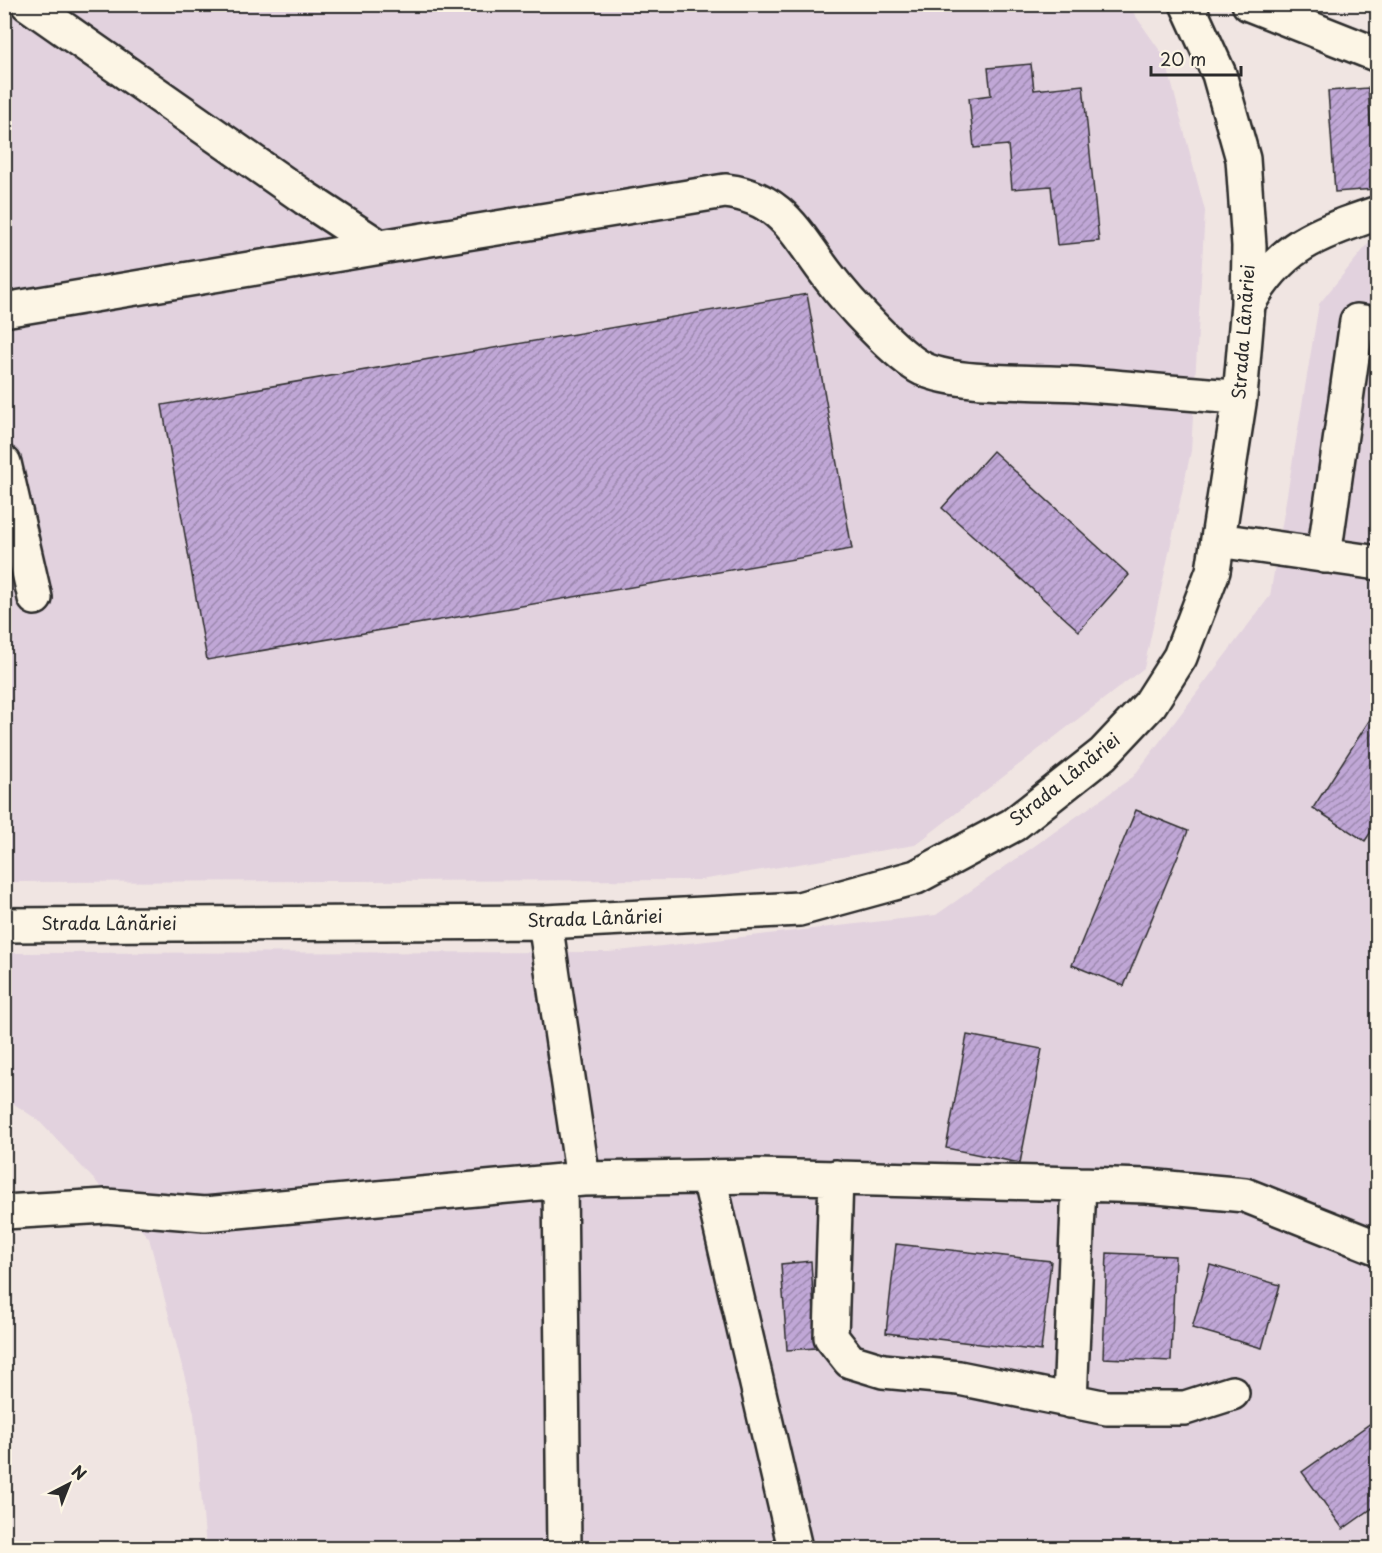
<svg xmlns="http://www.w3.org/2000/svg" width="1382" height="1553" font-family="'Playpen Sans',sans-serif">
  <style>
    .built { fill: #e2d2de }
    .building { fill: url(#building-hatch); stroke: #2b2b2b; stroke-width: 1.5 }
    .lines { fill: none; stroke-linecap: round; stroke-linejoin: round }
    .minor-casing { stroke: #2b2b2b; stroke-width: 38 }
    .minor { stroke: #fcf5e5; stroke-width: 33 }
    .labels { text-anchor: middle; stroke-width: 4.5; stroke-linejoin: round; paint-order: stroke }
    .street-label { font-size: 18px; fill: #2b2b2b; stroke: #fcf5e5 }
  </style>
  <defs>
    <pattern id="building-hatch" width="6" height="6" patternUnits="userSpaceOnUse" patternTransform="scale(1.5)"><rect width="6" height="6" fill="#c0a7d6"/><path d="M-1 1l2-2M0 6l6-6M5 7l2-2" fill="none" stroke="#9c88ae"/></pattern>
  </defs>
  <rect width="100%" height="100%" fill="#f0e5e2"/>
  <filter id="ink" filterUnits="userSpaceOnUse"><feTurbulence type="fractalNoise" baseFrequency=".0167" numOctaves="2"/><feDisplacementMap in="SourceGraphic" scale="12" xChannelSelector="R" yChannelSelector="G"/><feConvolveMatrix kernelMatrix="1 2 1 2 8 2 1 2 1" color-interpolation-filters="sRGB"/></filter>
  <g filter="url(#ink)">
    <path class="built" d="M4,5h1124l37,53 40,153 -14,240 -47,217 -229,177 -215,35 -695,2z
      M1377,233v1315h-1171l-12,-135 -45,-175 -111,-118 -33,-22 -1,-145 605,-1 327,-37 197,-138 137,-181 49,-292z"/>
    <path class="building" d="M1031,64l3,26 49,-5 16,156 -42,4 -6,-59 -39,3 -4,-44 -34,3 -5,-50 22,-3 -3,-27z
      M1368,88l7,101 -40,3 -7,-101z
      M807,294l45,255 -645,111 -45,-255z
      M993,451l136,124 -50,56 -137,-123z
      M1378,707v114l-13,20 -52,-33z
      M1136,810l52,21 -64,155 -52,-21z
      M967,1035l75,14 -22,114 -74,-15z
      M896,1244l155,17 -10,90 -155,-18z
      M1107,1253l68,3 -4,105 -68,-3z
      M811,1261l5,87 -29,2 -6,-86z
      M1210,1265l70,20 -18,63 -70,-20z
      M1378,1418v86l-35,25 -41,-57z"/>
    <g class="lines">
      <g class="minor-casing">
        <path id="minor" d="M28,4l277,194 73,48
          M1249,4l129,51
          M1248,304c33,-59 68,-70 130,-91
          M4,310c241,-40 480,-81 721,-119 58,6 72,45 104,86 18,24 68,79 94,92 38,17 111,12 154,15 54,4 109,10 163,13
          M4,463l31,135
          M1218,540l160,23
          M1324,556l33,-235 21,3
          M545,922l38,257
          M4,925l541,-3 254,-13 117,-32 97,-52 90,-71 47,-50 30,-47 33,-86 27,-174 8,-93 1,-58 -6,-87 -24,-85 -32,-70
          M709,1177l86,371
          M836,1177l-5,160 19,24 33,10 76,7 148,30h78l47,-15
          M560,1181l4,367
          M4,1212l102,-6 99,8 378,-35 174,-3 322,8 68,2 98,9 133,53
          M1070,1401l9,-217"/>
      </g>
      <use href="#minor" class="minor"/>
    </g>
  </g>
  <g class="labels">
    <g class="street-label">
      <text transform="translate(1244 332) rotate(-86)" y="6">Strada Lânăriei</text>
      <text transform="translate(1065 780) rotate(-39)" y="6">Strada Lânăriei</text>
      <text transform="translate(595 919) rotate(-2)" y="6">Strada Lânăriei</text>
      <text x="109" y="930">Strada Lânăriei</text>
    </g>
  </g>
  <rect width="1382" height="1553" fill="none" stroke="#fcf5e5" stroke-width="24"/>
  <rect x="12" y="12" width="1358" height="1529" fill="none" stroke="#2b2b2b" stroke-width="2" filter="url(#ink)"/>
  <g transform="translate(69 1484) rotate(42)" stroke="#fcf5e5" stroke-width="4.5" paint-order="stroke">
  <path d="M0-4.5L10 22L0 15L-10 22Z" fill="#2b2b2b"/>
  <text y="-9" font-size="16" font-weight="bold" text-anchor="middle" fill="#2b2b2b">N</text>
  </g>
  <path d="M1151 66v9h90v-9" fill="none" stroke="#2b2b2b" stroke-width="3"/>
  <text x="1160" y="66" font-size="18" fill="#2b2b2b" stroke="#fcf5e5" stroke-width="4.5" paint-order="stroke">20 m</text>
</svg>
